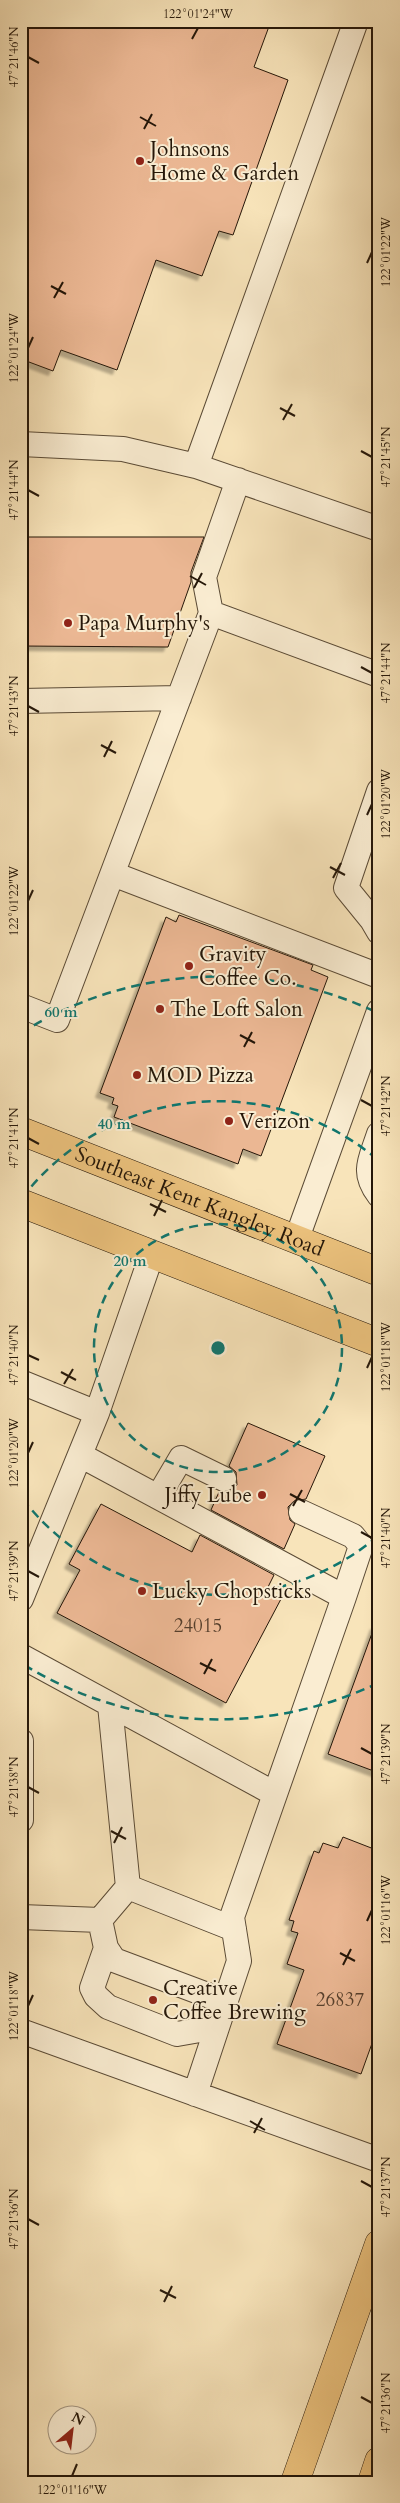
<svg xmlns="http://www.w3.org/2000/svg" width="400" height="2503" font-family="Cardo,serif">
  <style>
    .building { fill: #ebb793; stroke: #251709; filter: url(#shadow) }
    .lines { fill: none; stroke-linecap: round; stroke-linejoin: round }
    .service-casing { stroke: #5a4a35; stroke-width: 26 }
    .primary-casing { stroke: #251709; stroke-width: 29 }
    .service { stroke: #faedd2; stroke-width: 24 }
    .primary { stroke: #ecc27d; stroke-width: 28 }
    .ticks { fill: none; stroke: #251709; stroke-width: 2 }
    .ring { fill: none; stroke: #0f766e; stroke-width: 2.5; stroke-dasharray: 9 6 }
    .poi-dot { fill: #8f2418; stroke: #faedd2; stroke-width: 2 }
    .labels { text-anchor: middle; stroke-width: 4; stroke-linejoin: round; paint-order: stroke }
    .number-label { font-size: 19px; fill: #563f2c }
    .poi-label { font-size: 21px; fill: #251709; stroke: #faedd2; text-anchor: start }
    .street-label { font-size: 21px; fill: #251709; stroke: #faedd2 }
    .centre { fill: #0f766e; stroke: #faedd2; stroke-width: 2.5 }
    .ring-label { font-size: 15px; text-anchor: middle; font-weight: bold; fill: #0f766e; stroke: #faedd2; stroke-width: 4; stroke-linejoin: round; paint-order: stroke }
    .neatline { fill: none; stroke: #251709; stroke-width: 2 }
    .ticks-label { font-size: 12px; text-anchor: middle; fill: #251709 }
  </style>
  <defs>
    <filter id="shadow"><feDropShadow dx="-4.5" dy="4.5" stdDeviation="1" flood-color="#0004"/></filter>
  </defs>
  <rect width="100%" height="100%" fill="#f8e4ba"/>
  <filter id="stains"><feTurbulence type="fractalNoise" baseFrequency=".004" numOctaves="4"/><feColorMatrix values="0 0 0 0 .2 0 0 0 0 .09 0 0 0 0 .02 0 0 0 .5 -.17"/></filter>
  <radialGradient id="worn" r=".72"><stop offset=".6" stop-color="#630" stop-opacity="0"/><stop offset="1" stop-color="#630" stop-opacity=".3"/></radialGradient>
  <path class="building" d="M21,21h250l-17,46 34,13 -55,155 -14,-4 -17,45 -46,-16 -39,110 -56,-20 -8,21 -32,-12z
    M21,537h183l-13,35v10l-23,65 -147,-1z
    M179,915l134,50 -2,5 17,7 -67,179 -18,-7 -5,15 -124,-47 4,-11 -6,-2 2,-6 -14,-5 66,-176 10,5z
    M248,1423l77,33 -19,43 -12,2 -6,6 2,13 5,4 -11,25 -73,-39 8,-18 12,-1 6,-6 -1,-13 -7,-6z
    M101,1504l91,48 8,-17 74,40 -8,16 15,8 -55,104 -169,-90 23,-43 -11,-6z
    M375,1625l4,1v147l-51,-19z
    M343,1837l36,14v173l-18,50 -84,-30 27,-74 -17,-6 11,-31 -7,-2 3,-10 -5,-1 25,-69 5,2 4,-10 15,5z"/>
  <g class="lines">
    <g class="service-casing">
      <path id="service" d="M21,444l102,5 73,17 183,63
        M196,466l160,-445
        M211,613l-7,-36 34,-97
        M21,701l158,-3
        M379,791l-33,97 26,32 7,12
        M113,874l266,102
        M21,1006l36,14 154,-407 168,62
        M379,1134c-8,25 -18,38 0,61
        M297,1238l82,-227
        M21,1382l76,31
        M80,1455l264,142 -112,320 7,44 -44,133
        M158,1497l23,-39 43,21
        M301,1512l52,24 8,10 -17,51
        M21,1599l76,-186 55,-159
        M21,1656l254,138
        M21,1741v79
        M128,1887l106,42
        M21,1917l79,3 6,28 8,12 112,42
        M100,1920l28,-33 -18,-182
        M106,1948l-14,40 4,8 12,11 69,27 40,-7
        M21,2031l358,129"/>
    </g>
    <g class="primary-casing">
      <g id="primary">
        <path id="s1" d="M21,1131l358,141"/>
        <path d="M21,1203l358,140"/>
        <path d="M295,2482l84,-238"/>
        <path d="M372,2482l7,-21"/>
      </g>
    </g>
    <use href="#service" class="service"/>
    <use href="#primary" class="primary"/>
  </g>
  <path class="ticks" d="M192,39l6,-11M28,57l11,6M140,117l16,9M144,129l8,-15M367,263l5,-11M51,286l15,8M54,298l9,-16M28,348l5,-11M280,408l15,8M283,420l9,-16M361,451l11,6M28,490l11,6M190,576l16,9M194,588l8,-15M361,667l11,6M28,706l11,6M101,745l15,8M104,757l8,-16M367,815l5,-11M330,867l15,8M333,878l8,-15M28,901l5,-11M240,1035l15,8M244,1047l8,-15M361,1100l11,6M28,1138l11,6M150,1204l16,8M154,1216l8,-16M28,1355l11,5M367,1368l5,-11M61,1372l15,8M64,1384l9,-15M28,1453l5,-11M290,1494l15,8M293,1506l9,-16M361,1532l11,6M28,1571l11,6M200,1663l16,8M204,1674l8,-15M361,1748l11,6M28,1787l11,6M111,1831l15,8M114,1843l8,-16M367,1921l5,-11M340,1953l15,8M343,1965l8,-16M28,2006l5,-11M250,2121l15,9M254,2133l8,-15M361,2181l11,6M28,2219l11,6M160,2290l16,8M164,2302l8,-16M361,2397l11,6M72,2476l5,-12"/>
  <g class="ring">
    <circle cx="218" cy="1348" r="124"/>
    <path d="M378 1536A247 247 0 0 1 22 1498M22 1198A247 247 0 0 1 378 1160"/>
    <path d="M378 1683A371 371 0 0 1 21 1663M21 1033A371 371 0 0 1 378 1013"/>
  </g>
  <g class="poi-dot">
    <circle cx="140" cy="161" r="5"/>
    <circle cx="68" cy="623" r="5"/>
    <circle cx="189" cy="966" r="5"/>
    <circle cx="160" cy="1009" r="5"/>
    <circle cx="137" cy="1075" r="5"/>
    <circle cx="229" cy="1121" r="5"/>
    <circle cx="262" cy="1495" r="5"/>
    <circle cx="142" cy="1591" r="5"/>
    <circle cx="153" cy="2000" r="5"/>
  </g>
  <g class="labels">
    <g class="number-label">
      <text x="198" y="1632">24015</text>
      <text x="340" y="2006">26837</text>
    </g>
    <g class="poi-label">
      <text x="150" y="156">Johnsons<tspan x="150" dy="24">Home &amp; Garden</tspan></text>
      <text x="78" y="630">Papa Murphy's</text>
      <text x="199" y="961">Gravity<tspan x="199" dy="24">Coffee Co.</tspan></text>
      <text x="170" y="1016">The Loft Salon</text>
      <text x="147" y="1082">MOD Pizza</text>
      <text x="239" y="1128">Verizon</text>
      <text x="252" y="1502" text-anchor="end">Jiffy Lube</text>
      <text x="152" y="1598">Lucky Chopsticks</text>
      <text x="163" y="1995">Creative<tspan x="163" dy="24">Coffee Brewing</tspan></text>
    </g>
    <g class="street-label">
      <text dy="7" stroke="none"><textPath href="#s1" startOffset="192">Southeast Kent Kangley Road</textPath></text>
    </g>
  </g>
  <circle cx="218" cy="1348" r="8" class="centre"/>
  <g class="ring-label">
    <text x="61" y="1017">60 m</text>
    <text x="114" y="1129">40 m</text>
    <text x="130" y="1266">20 m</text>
  </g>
  <rect width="400" height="2503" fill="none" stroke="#f8e4ba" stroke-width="55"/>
  <g transform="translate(72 2430) rotate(28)"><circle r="24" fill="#faedd2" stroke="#a59782"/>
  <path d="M0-4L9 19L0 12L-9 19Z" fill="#8f2418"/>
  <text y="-8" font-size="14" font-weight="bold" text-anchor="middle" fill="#251709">N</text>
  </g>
  <rect x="28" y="28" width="344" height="2448" class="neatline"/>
  <g class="ticks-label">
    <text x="198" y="18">122°01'24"W</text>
    <text transform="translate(14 57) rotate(-90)" y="4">47°21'46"N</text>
    <text transform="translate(386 252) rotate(-90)" y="4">122°01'22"W</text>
    <text transform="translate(14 348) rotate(-90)" y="4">122°01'24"W</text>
    <text transform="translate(386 457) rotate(-90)" y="4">47°21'45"N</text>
    <text transform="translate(14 490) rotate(-90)" y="4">47°21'44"N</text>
    <text transform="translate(386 673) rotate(-90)" y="4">47°21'44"N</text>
    <text transform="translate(14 706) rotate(-90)" y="4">47°21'43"N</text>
    <text transform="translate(386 804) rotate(-90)" y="4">122°01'20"W</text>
    <text transform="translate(14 901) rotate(-90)" y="4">122°01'22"W</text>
    <text transform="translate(386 1106) rotate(-90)" y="4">47°21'42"N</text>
    <text transform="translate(14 1138) rotate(-90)" y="4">47°21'41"N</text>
    <text transform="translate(14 1355) rotate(-90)" y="4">47°21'40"N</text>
    <text transform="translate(386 1357) rotate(-90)" y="4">122°01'18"W</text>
    <text transform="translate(14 1453) rotate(-90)" y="4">122°01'20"W</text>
    <text transform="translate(386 1538) rotate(-90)" y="4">47°21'40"N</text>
    <text transform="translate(14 1571) rotate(-90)" y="4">47°21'39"N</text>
    <text transform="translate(386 1754) rotate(-90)" y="4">47°21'39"N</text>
    <text transform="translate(14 1787) rotate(-90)" y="4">47°21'38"N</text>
    <text transform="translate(386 1910) rotate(-90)" y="4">122°01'16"W</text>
    <text transform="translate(14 2006) rotate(-90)" y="4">122°01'18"W</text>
    <text transform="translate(386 2187) rotate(-90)" y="4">47°21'37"N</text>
    <text transform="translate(14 2219) rotate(-90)" y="4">47°21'36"N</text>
    <text transform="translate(386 2403) rotate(-90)" y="4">47°21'36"N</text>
    <text x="72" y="2494">122°01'16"W</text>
  </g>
  <rect width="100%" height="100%" filter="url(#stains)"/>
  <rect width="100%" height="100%" fill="url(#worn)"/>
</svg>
